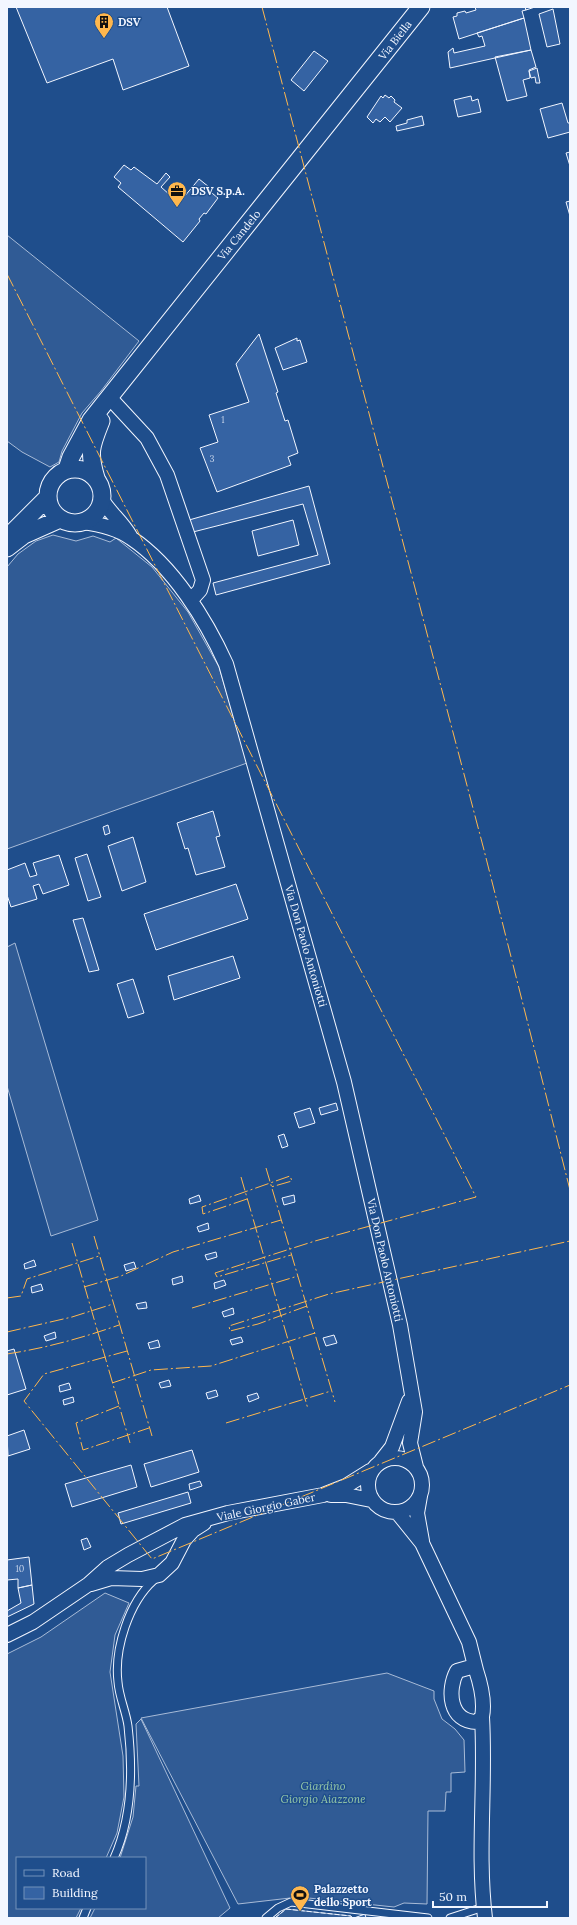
<svg xmlns="http://www.w3.org/2000/svg" width="577" height="1925" font-family="Lora,serif">
  <style>
    .built { fill: #305b95; stroke: #a8bbd7 }
    .building { fill: #3563a3; stroke: #f2f6ff }
    .lines { fill: none; stroke-linecap: round; stroke-linejoin: round }
    .service-casing { stroke: #f2f6ff; stroke-width: 9 }
    .minor-casing { stroke: #f2f6ff; stroke-width: 16 }
    .tertiary-casing { stroke: #f2f6ff; stroke-width: 19 }
    .service { stroke: #1f4e8c; stroke-width: 7 }
    .minor { stroke: #1f4e8c; stroke-width: 14 }
    .tertiary { stroke: #1f4e8c; stroke-width: 17 }
    .fence { stroke: #f2f6ff; stroke-width: 1; stroke-dasharray: 5 2; stroke-linecap: butt }
    .power { stroke: #ffb74d; stroke-width: 1; stroke-dasharray: 14 3 2 3; stroke-linecap: butt }
    .labels { text-anchor: middle; stroke-width: 3; stroke-linejoin: round; paint-order: stroke }
    .number-label { font-size: 9px; fill: #c3d1e8 }
    .poi-label { font-size: 11px; font-weight: bold; fill: #f2f6ff; stroke: #1f4e8c; text-anchor: start }
    .street-label { font-size: 11px; fill: #f2f6ff; stroke: #1f4e8c }
    .park-label { font-size: 11px; font-style: italic; fill: #97c8a6; stroke: #1f4e8c }
  </style>
  <rect width="100%" height="100%" fill="#1f4e8c"/>
  <path class="built" d="M7,235l132,106 -38,50 -19,22 -20,38 -3,11 -9,5 -28,-15 -15,-11z
    M53,535l23,6 17,-5 17,6 6,-4 36,29 36,45 31,55 28,96 -240,86v-282l11,-13 18,-13z
    M15,943l83,277 -47,16 -44,-150v-139z
    M105,1593l24,10 -14,32 -5,37 13,84 1,41 -7,36 -11,25h-89v50h64l-5,10h-69v-264l34,-17z
    M387,1673l47,18v8l8,20 13,10 9,11 1,32 -14,1v19h-5l-1,19h-17l-1,93 -23,-1 -10,4 -95,-10 -61,7 -97,-186z
    M141,1719l89,189 -12,10h-128l5,-10h50v-50h-25l13,-41 3,-31h3l-3,-62z
    M286,1909l65,7 1,2h-77z"/>
  <path class="building" d="M16,7h151l22,59 -66,24 -10,-31 -66,24z
    M475,7h50l1,3 -4,1 2,7 -65,21 -6,-22 4,-1v-3l8,-2 1,2 10,-3z
    M525,7h10l-9,3z
    M553,9l7,35 -13,3 -8,-33z
    M524,18l7,32 -81,18 -2,-16 5,-4 1,5 31,-7 -3,-10 -3,1 -2,-4z
    M531,50l5,17 -7,3 1,8 -7,2 4,16 -20,5 -12,-44z
    M314,51l14,10 -24,30 -13,-11z
    M537,68l3,15h-4l-1,-6 -4,1 -2,-7z
    M385,95l4,3 2,-2 4,4 -1,2 8,6 -12,14 -5,-5 -5,5 -4,-3 -3,4 -6,-6 14,-21 2,2z
    M471,96l1,5 6,-2 3,13 -23,5 -4,-17z
    M562,103l6,20h2v9l-22,6 -8,-29z
    M422,116l2,9 -27,6 -1,-5 11,-3v-3z
    M570,152v14l-4,-13z
    M124,165l7,5 3,-3 23,17 9,-11 4,4 -9,10 18,16 20,-24 10,8 -2,2 11,9 -12,16 -2,-1 -5,6 1,2 -17,21 -65,-55 3,-4 -7,-6z
    M570,201v15l-4,-14z
    M259,334l19,58 -2,1 9,28 3,-1 10,33 -10,4 3,8 -74,27 -17,-44 18,-6 -9,-27 40,-13 -13,-38z
    M297,338v3l3,-1 7,22 -24,8 -8,-22z
    M309,486l21,78 -114,31 -3,-12 105,-28 -15,-51 -110,28 -4,-12z
    M293,520l6,25 -41,11 -6,-25z
    M213,811l7,25 -4,1 9,30 -29,8 -8,-27 -3,1 -8,-26z
    M108,825l2,8 -5,2 -2,-8z
    M133,837l13,45 -24,9 -14,-45z
    M87,854l14,43 -13,4 -13,-43z
    M59,855l10,30 -26,9 -4,-10 -6,2 4,13 -26,8 -4,-12v-25l18,-7 5,14 7,-2 -4,-12z
    M236,884l12,35 -92,31 -12,-36z
    M83,918l16,52 -10,2 -16,-52z
    M233,956l7,22 -66,22 -6,-24z
    M133,979l11,34 -16,5 -11,-34z
    M336,1103l2,7 -17,5 -2,-7z
    M310,1108l5,15 -16,5 -5,-15z
    M284,1134l4,12 -6,2 -4,-12z
    M199,1195l2,6 -11,3 -1,-5z
    M294,1195l1,7 -11,3 -2,-7z
    M208,1223l1,6 -10,3 -2,-5z
    M216,1252l1,5 -10,3 -2,-5z
    M34,1260l2,6 -11,3 -1,-5z
    M134,1262l2,6 -10,3 -2,-6z
    M182,1276l1,6 -10,3 -1,-6z
    M224,1280l2,5 -11,4 -1,-6z
    M41,1284l2,6 -11,3 -1,-6z
    M146,1302l1,6 -9,1 -2,-5z
    M233,1308l1,6 -10,3 -2,-5z
    M55,1332l1,6 -10,3 -2,-5z
    M334,1335l3,8 -11,3 -3,-8z
    M241,1337l2,5 -11,3 -2,-5z
    M158,1340l2,7 -10,2 -2,-6z
    M14,1349l12,40 -19,6v-44z
    M169,1380l2,6 -10,2 -2,-5z
    M69,1383l2,6 -11,3 -1,-6z
    M216,1390l2,6 -10,3 -2,-6z
    M257,1393l2,5 -10,4 -2,-6z
    M73,1397l1,5 -10,3 -1,-5z
    M24,1430l6,19 -22,7 -1,-20z
    M192,1450l7,22 -48,15 -7,-23z
    M131,1465l6,22 -65,20 -7,-23z
    M200,1481l2,5 -12,4 -1,-6z
    M188,1492l3,11 -70,21 -3,-11z
    M87,1538l4,9 -7,3 -3,-10z
    M29,1557l3,28 -14,3v-9l-11,1v-20z
    M32,1585l2,19 -27,13v-6l14,-8 -3,-15z
    M365,1914l1,4h-12z"/>
  <g class="lines">
    <g class="service-casing">
      <path id="service" d="M114,1858c18,-40 19,-88 14,-132 -2,-15 -9,-29 -10,-44 -4,-33 11,-80 36,-102
        M83,1918l4,-10
        M266,1918l12,-10 13,-6 137,16
        M450,1918l34,-11"/>
    </g>
    <g class="minor-casing">
      <path id="minor" d="M110,398l37,40 20,37 36,105 -3,10 -9,10
        M102,500c8,13 20,22 28,36
        M82,522c17,2 35,6 49,16 42,28 75,82 95,126l118,418 56,243 15,87 -5,31 6,24
        M368 1485a27 27 0 1 1 54 0a27 27 0 1 1-54 0Z
        M381,1461l11,-14 17,-46
        M331,1495h15l25,5
        M420,1496l-3,17 5,28
        M397,1512l25,31 47,99 7,28
        M91,1584l20,-6 31,1 17,-4 13,-12 12,-23 9,-10 11,-7
        M7,1635l26,-13 56,-38 19,-17 20,-12 57,-30 43,-12 95,-18 23,-9 24,-15
        M471,1667l5,3c5,15 9,32 6,47l-5,5c-28,0 -30,-32 -20,-51z
        M482,1717c4,67 -5,135 3,201"/>
    </g>
    <g class="tertiary-casing">
      <path id="tertiary" d="M48 496a27 27 0 1 1 54 0a27 27 0 1 1-54 0Z
        M67,469l4,-12 20,-37 330,-413
        M96,478c-8,-26 -5,-32 5,-57
        M7,538l40,-40
        M7,548l17,-13 36,-16"/>
    </g>
    <use href="#service" class="service"/>
    <use href="#minor" class="minor"/>
    <use href="#tertiary" class="tertiary"/>
    <path class="fence" d="M275,1918l11,-9 65,7 1,2"/>
    <path class="power" d="M262,7l222,843 86,340
      M7,274l469,923 -161,44 -100,32 2,4 74,-22
      M266,1168l69,234
      M241,1177l67,232
      M247,1199l-44,15 -1,-7 88,-31 2,5 -21,6
      M94,1236l58,200
      M72,1243l58,200
      M84,1287l37,-11 52,-24 108,-32
      M7,1298l14,-2 6,-17 72,-23
      M307,1306l-49,18 -28,7 -1,-5 100,-32 241,-53
      M192,1308l106,-32
      M7,1332l65,-15 41,-13
      M127,1351l-83,23 -20,27 128,158 418,-174
      M7,1354c39,-6 75,-16 112,-29
      M112,1383l39,-13 60,-4 104,-33
      M119,1406l-43,17 7,27 66,-22
      M226,1423l105,-32"/>
  </g>
  <defs>
    <g id="building-pin" transform="scale(1)"><path d="M0 17L-7.5 6A9.5 9.5 0 1 1 7.5 6Z" fill="#ffb74d" stroke="#1f4e8c"/><path d="M-4-6H4V6H1V3H-1V6H-4ZM-2.5-4.3h1.7v1.8h-1.7ZM.8-4.3h1.7v1.8H.8ZM-2.5-1h1.7V.8h-1.7ZM.8-1h1.7V.8H.8Z" fill="#111"/></g>
    <g id="office-pin" transform="scale(1)"><path d="M0 17L-7.5 6A9.5 9.5 0 1 1 7.5 6Z" fill="#ffb74d" stroke="#1f4e8c"/><path d="M-6-3h4V-5.5h4V-3h4V5H-6ZM-1-4.5V-3h2v-1.5ZM-6 0V1H6V0Z" fill="#111"/></g>
    <g id="stadium-pin" transform="scale(1)"><path d="M0 17L-7.5 6A9.5 9.5 0 1 1 7.5 6Z" fill="#ffb74d" stroke="#1f4e8c"/><path d="M0-5a6.5 5 0 1 0 0 10a6.5 5 0 1 0 0-10ZM-3.5-1.8h7v3.6h-7Z" fill="#111"/></g>
  </defs>
  <g fill-rule="evenodd">
    <use href="#building-pin" x="104" y="22"/>
    <use href="#office-pin" x="177" y="191"/>
    <use href="#stadium-pin" x="300" y="1895"/>
  </g>
  <g class="labels">
    <g class="number-label">
      <text x="223" y="423">1</text>
      <text x="212" y="462">3</text>
      <text x="20" y="1572">10</text>
    </g>
    <g class="poi-label">
      <text x="118" y="26">DSV</text>
      <text x="191" y="195">DSV S.p.A.</text>
      <text x="314" y="1893">Palazzetto<tspan x="314" dy="13">dello Sport</tspan></text>
    </g>
    <g class="street-label">
      <text transform="translate(395 40) rotate(-52)" y="4">Via Biella</text>
      <text transform="translate(239 235) rotate(-51)" y="4">Via Candelo</text>
      <text transform="translate(306 946) rotate(74)" y="4">Via Don Paolo Antoniotti</text>
      <text transform="translate(385 1260) rotate(77)" y="4">Via Don Paolo Antoniotti</text>
      <text transform="translate(266 1507) rotate(-12)" y="4">Viale Giorgio Gaber</text>
    </g>
    <g class="park-label">
      <text x="323" y="1790">Giardino<tspan x="323" dy="13">Giorgio Aiazzone</tspan></text>
    </g>
  </g>
  <rect width="577" height="1925" fill="none" stroke="#f2f6ff" stroke-width="16"/>
  <rect x="16" y="1857" width="130" height="52" fill="#1f4e8c" stroke="#7391ba"/>
  <rect x="24" y="1870" width="20" height="6" fill="#1f4e8c" stroke="#7391ba"/>
  <text x="52" y="1877" font-size="12" fill="#f2f6ff">Road</text>
  <rect x="24" y="1887" width="20" height="12" fill="#3563a3" stroke="#7391ba"/>
  <text x="52" y="1897" font-size="12" fill="#f2f6ff">Building</text>
  <path d="M433 1901v6h114v-6" fill="none" stroke="#f2f6ff" stroke-width="2"/>
  <text x="439" y="1901" font-size="12" fill="#f2f6ff" stroke="#1f4e8c" stroke-width="3" paint-order="stroke">50 m</text>
</svg>
